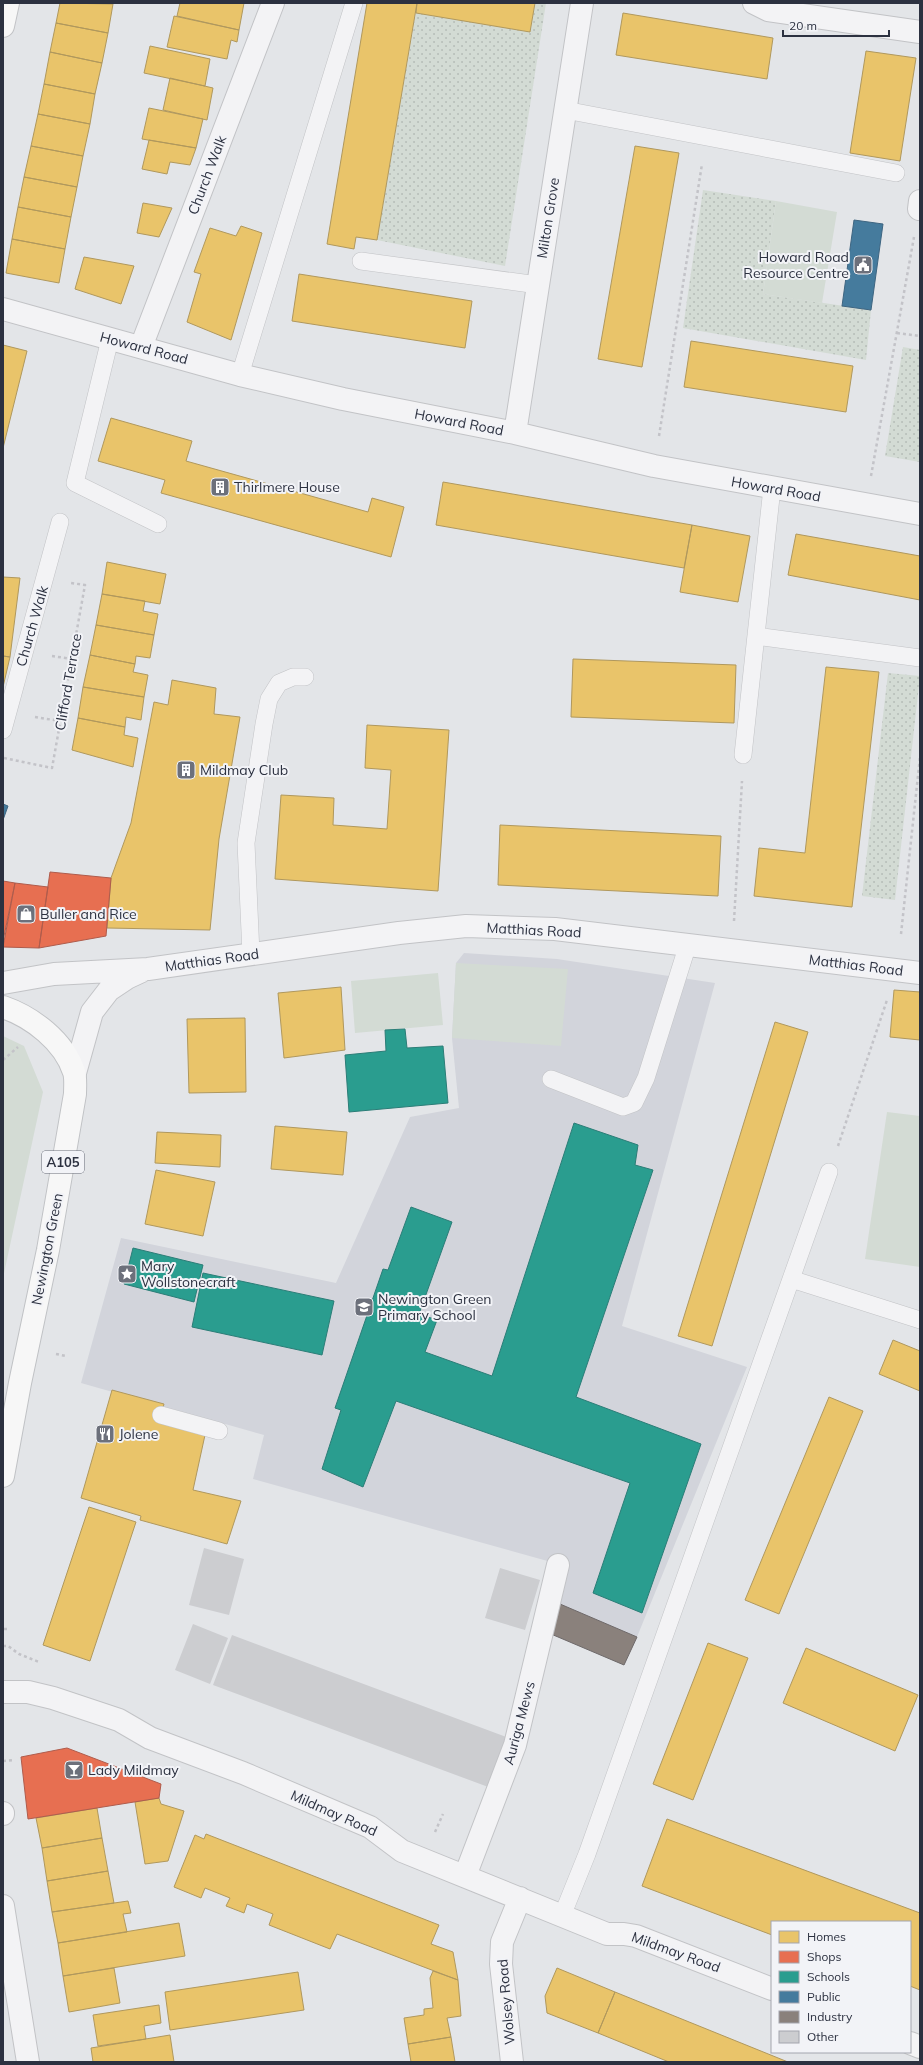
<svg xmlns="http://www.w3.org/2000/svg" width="923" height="2065" font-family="Mulish,sans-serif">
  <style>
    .built { fill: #d2d4db }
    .grass { fill: url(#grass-dots) }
    .park { fill: #d3dbd4 }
    .homes { fill: #e9c46a; stroke: #b0985d }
    .shops { fill: #e76f51; stroke: #af5c4c }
    .schools { fill: #2a9d8f; stroke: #2b7d77 }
    .public { fill: #457b9d; stroke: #3e6581 }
    .industry { fill: #8a817c; stroke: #6e696a }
    .building { fill: #cccdd0 }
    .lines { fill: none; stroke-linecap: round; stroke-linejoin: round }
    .service-casing { stroke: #c2c3c6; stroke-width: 18 }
    .minor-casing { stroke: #c2c3c6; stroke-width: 24 }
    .tertiary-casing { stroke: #c2c3c6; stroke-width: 24 }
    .secondary-casing { stroke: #c2c3c6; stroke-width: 24 }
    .primary-casing { stroke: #c0c2c5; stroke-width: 24 }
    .path { stroke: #c3c3c8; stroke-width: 2.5; stroke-dasharray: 3 3; stroke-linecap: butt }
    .service { stroke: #f3f3f5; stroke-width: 17 }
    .minor { stroke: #f3f3f5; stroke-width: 22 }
    .tertiary { stroke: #f3f3f5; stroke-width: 22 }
    .secondary { stroke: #f7f7f7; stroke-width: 22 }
    .primary { stroke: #f7f7f7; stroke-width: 22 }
    .labels { text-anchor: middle; stroke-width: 4; stroke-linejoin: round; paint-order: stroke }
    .shield { fill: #f2f3f7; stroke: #676b77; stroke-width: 1 }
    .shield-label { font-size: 13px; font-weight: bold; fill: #2c3140 }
    .street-label { font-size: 14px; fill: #2c3140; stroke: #f2f3f7 }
    .poi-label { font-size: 14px; fill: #2c3140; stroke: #f2f3f7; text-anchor: start }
  </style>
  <defs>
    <pattern id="grass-dots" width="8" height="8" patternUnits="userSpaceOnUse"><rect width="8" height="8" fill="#d3dbd4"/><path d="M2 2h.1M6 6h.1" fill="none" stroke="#b5bcb7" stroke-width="1.8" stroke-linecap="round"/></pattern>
  </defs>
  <rect width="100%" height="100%" fill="#e3e5e8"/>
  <path class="built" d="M464,953l93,6 158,24 -93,343 125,41 -110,270 -77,-33 9,-37 -316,-88 11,-44 -183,-52 40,-145 215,45 74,-166 49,-9 -7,-70 4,-75z"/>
  <path class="grass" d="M535,3h11l-41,263 -128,-26 39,-227 114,19z
    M703,190l73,11 -13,93 108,16 -5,50 -183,-32z
    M903,347l17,3v112l-35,-6z
    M888,673l32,3 -25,224 -33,-4z"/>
  <path class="park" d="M776,201l61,11 -15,91 -59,-9z
    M456,963l112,6 -7,77 -109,-8z
    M438,973l5,52 -88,8 -4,-52z
    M3,1036l21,10 19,46 -40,186z
    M887,1112l33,4v151l-55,-8z"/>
  <path class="homes" d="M60,3l53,1 -5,29 -52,-10z
    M180,3h64l-5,27 -62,-14z
    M367,3h50l-40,237 -21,-3 -2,12 -27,-5z
    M417,3h118l-5,29 -114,-19z
    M623,13l150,25 -6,41 -151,-24z
    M174,16l65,14 -2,12 -6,-2 -4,19 -60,-12z
    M56,23l52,10 -6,30 -52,-11z
    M150,46l60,13 -5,27 -61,-13z
    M866,51l50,7 -16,103 -50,-8z
    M50,52l52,11 -7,31 -51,-10z
    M170,78l43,10 -6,32 -44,-10z
    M44,84l51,10 -5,30 -52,-10z
    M149,108l54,11 -7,29 -54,-9z
    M38,114l52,10 -7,32 -52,-10z
    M149,140l47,8 -6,17 -20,-3 -3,12 -25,-5z
    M31,146l52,10 -6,31 -53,-10z
    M635,146l44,7 -37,214 -44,-8z
    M24,177l53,10 -6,30 -53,-10z
    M143,203l29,5 -13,29 -22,-4z
    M18,207l53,10 -6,32 -53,-10z
    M241,226l21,7 -31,107 -44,-18 14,-48 -7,-2 16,-44 26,8z
    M12,239l53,10 -6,34 -53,-10z
    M84,257l50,9 -13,38 -46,-15z
    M299,274l173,27 -7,47 -173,-27z
    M691,341l162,25 -7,46 -162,-25z
    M3,345l24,6 -24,97z
    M111,418l81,23 -6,20 182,51 4,-14 32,9 -13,50 -230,-64 4,-13 -67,-19z
    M443,482l249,43 -8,43 -248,-43z
    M692,525l58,11 -12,66 -58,-10z
    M796,534l124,22v44l-132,-25z
    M107,562l59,12 -6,30 -58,-10z
    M3,577l17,1 -10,79 -7,-1z
    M102,594l43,7 -2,10 15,3 -4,21 -58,-10z
    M96,625l58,10 -4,23 -14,-2 -1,8 -45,-9z
    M90,655l45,9 -2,8 15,3 -4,22 -61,-10z
    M3,656l7,1 -7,30z
    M573,659l163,6 -2,58 -163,-6z
    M826,667l53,5 -27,235 -98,-11 5,-48 46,5z
    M172,680l44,8 -2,26 26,3 -21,122 -9,91 -103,-2 4,-50 20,-55 23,-121 14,3z
    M83,687l61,10 -3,23 -15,-3 -1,10 -47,-9z
    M78,718l47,9 -1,8 14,3 -5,29 -61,-17z
    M367,725l82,5 -11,161 -163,-12 6,-84 53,3 -1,27 54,4 4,-59 -26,-2z
    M500,825l221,11 -3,60 -220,-11z
    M341,987l4,63 -61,8 -6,-65z
    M894,990l26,2v48l-30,-3z
    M245,1018l1,74 -57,1 -2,-74z
    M775,1022l33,10 -96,314 -34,-10z
    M275,1126l72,6 -4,43 -72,-6z
    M157,1132l64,3 -1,32 -65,-4z
    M156,1170l59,12 -12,54 -58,-12z
    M893,1340l27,11v40l-41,-17z
    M112,1390l52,14 -5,18 46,13 -12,55 48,11 -14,43 -87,-24 1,-4 -60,-18z
    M829,1397l34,14 -84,203 -34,-14z
    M89,1507l47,15 -46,139 -47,-16z
    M708,1643l40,15 -55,142 -40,-16z
    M806,1648l112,47 -23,56 -112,-48z
    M159,1798l2,6 23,7 -16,50 -23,3 -10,-62z
    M97,1808l5,30 -60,10 -6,-30z
    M667,1819l253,94v77l-10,-4v-64h-138v13l-130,-49z
    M206,1834l233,91 -8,19 22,8 5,28 -121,-46 -7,15 -61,-24 4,-11 -26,-10 -3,9 -18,-7 4,-8 -25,-10 -4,10 -27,-11 21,-52 9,4z
    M102,1838l6,33 -61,10 -5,-33z
    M108,1871l6,32 -62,9 -5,-31z
    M128,1901l3,12 -8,1 4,18 -69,11 -6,-31z
    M179,1923l6,33 -122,20 -5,-33z
    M114,1968l6,35 -51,9 -6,-36z
    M557,1968l58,24 -17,41 -51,-20 -2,-17z
    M433,1971l25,9 3,36 -14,2 4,19 -43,7 -4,-26 20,-3v-6l9,-1 -3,-30z
    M298,1972l6,38 -134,20 -5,-38z
    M615,1992l173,70h-119l-71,-29z
    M159,2005l2,18 -17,3 2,13 -48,7 -5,-31z
    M170,2035l4,27h-81l-2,-14z
    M451,2037l4,25h-44l-3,-18z"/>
  <path class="shops" d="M50,872l61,6 -5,58 -67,12z
    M3,881l12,2 -12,58z
    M15,883l33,4 -9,61 -36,-1z
    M67,1748l94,36 -2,14 -131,21 -7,-62z"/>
  <path class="schools" d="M405,1029l2,19 36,-2 5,57 -99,9 -4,-57 41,-4 -1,-21z
    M574,1123l64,22 -3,20 18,5 -77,227 125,47 -59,169 -49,-20 37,-110 -234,-82 -33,86 -41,-18 19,-59 -6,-2 48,-139 5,1 23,-63 41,15 -33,92 18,6 -12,32 67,24z
    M133,1248l70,17 -9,37 -70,-18z
    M203,1273l131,28 -12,54 -130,-28z"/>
  <path class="public" d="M854,220l29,4 -12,86 -29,-4z
    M3,804l5,2 -5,14z"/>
  <path class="industry" d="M560,1604l77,33 -13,28 -73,-31z"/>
  <path class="building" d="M204,1548l40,11 -15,56 -40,-10z
    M500,1568l40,12 -15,50 -40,-12z
    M193,1624l35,14 -18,46 -35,-14z
    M232,1635l277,103 -18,50 -278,-103z"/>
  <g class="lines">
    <g class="service-casing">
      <path id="service" d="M565,110l331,63
        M361,261l177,24
        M110,339l-35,144 83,41
        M240,375l114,-372
        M756,636l164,22
        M3,730l57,-208
        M743,755l29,-267
        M251,954l-5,-111 18,-119 5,-25 10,-16 14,-6h12
        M551,1079l72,28 11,-4 12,-25 42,-134
        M791,1279l129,41
        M161,1415l58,16
        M562,1916l25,-62 242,-682"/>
    </g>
    <g class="minor-casing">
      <path id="minor" d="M754,3l14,7 152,22
        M919,209l1,-8
        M3,309l237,66 103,24 172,34 139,33 266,48
        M141,347l132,-344
        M515,433l67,-430
        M3,1692h25l25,6 66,22 31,18 93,35 127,54 32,24 205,83h17l12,2 136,53
        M465,1876l50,-131 43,-180
        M910,2043l10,4
        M512,2062l-11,-98 1,-22 18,-44"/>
    </g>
    <g class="tertiary-casing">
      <path id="tertiary" d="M3,983l51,-9 94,-5 251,-36 67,-7 89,3 365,44
        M75,1073l17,-61 17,-22 18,-12 15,-7
        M3,1813v1
        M3,1906l25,156"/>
    </g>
    <g class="secondary-casing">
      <path id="secondary" d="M3,26l5,-23"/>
    </g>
    <g class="primary-casing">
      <path id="primary" d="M3,1007c29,10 61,34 71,65 2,6 1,15 1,22l-27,156 -28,133 -17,93"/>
    </g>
    <path class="path" d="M897,333l23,3
      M659,436l43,-272
      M871,476l43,-239
      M52,656l20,3
      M35,717l25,4
      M4,758l48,10 33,-183 -14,-2
      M734,921l8,-140
      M901,934l19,-177
      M3,1060l15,-13
      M838,1146l49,-146
      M56,1354l10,2
      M4,1629h6
      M3,1646h5l11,8 20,8
      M3,1761l11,-1
      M435,1832l8,-18"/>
    <use href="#service" class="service"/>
    <use href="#minor" class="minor"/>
    <use href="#tertiary" class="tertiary"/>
    <use href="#secondary" class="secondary"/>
    <use href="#primary" class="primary"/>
  </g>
  <defs>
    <g id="civic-square" transform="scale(1)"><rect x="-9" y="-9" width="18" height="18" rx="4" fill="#6c707b" stroke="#f2f3f7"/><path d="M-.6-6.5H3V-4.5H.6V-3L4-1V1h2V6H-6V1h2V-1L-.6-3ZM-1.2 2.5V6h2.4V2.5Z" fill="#fff"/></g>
    <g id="building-square" transform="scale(1)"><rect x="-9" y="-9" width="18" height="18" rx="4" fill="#6c707b" stroke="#f2f3f7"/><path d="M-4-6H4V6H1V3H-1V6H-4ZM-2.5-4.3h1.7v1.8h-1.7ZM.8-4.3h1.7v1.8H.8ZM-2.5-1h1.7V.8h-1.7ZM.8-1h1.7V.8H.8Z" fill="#fff"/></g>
    <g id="shop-square" transform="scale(1)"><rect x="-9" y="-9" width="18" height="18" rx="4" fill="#6c707b" stroke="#f2f3f7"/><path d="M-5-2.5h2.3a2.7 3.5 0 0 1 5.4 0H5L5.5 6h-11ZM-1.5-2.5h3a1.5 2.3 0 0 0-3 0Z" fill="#fff"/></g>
    <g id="sight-square" transform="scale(1)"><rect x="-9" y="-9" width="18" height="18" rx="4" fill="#6c707b" stroke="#f2f3f7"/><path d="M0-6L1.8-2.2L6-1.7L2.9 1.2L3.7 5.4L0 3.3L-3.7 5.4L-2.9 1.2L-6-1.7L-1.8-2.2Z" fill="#fff"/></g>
    <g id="school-square" transform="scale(1)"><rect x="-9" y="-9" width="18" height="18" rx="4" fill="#6c707b" stroke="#f2f3f7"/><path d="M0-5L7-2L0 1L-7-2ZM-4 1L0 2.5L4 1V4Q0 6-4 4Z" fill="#fff"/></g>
    <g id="restaurant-square" transform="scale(1)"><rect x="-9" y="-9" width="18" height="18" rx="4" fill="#6c707b" stroke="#f2f3f7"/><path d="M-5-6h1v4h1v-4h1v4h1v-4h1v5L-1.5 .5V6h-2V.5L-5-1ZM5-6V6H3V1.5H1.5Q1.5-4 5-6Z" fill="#fff"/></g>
    <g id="bar-square" transform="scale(1)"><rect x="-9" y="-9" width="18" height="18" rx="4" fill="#6c707b" stroke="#f2f3f7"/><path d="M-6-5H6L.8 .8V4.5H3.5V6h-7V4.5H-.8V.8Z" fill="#fff"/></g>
  </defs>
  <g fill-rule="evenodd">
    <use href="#civic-square" x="863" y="265"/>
    <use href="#building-square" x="220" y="487"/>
    <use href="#building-square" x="186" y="770"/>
    <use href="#shop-square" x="26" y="914"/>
    <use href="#sight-square" x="127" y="1274"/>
    <use href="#school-square" x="364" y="1307"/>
    <use href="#restaurant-square" x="105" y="1434"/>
    <use href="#bar-square" x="74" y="1770"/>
  </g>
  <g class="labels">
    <rect class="shield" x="42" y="1151" width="42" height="22" rx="3"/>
    <g class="shield-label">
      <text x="63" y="1167">A105</text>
    </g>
    <g class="street-label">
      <text transform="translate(207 175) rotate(-69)" y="5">Church Walk</text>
      <text transform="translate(548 218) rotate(-81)" y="5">Milton Grove</text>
      <text transform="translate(144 348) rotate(15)" y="5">Howard Road</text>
      <text transform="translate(459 422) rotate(11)" y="5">Howard Road</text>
      <text transform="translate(776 489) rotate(10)" y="5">Howard Road</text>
      <text transform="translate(32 626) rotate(-74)" y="5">Church Walk</text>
      <text transform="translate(68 682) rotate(-80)" y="5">Clifford Terrace</text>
      <text transform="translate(534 930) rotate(3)" y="5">Matthias Road</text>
      <text transform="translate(212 960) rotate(-8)" y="5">Matthias Road</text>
      <text transform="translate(856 965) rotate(7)" y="5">Matthias Road</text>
      <text transform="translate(47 1249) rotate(-79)" y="5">Newington Green</text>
      <text transform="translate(519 1723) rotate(-75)" y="5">Auriga Mews</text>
      <text transform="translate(334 1813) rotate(24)" y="5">Mildmay Road</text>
      <text transform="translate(676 1952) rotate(20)" y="5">Mildmay Road</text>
      <text transform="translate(506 2002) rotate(-95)" y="5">Wolsey Road</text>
    </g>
    <g class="poi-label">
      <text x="849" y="262" text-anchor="end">Howard Road<tspan x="849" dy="16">Resource Centre</tspan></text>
      <text x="234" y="492">Thirlmere House</text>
      <text x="200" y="775">Mildmay Club</text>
      <text x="40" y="919">Buller and Rice</text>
      <text x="141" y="1271">Mary<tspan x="141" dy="16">Wollstonecraft</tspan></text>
      <text x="378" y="1304">Newington Green<tspan x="378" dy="16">Primary School</tspan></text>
      <text x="119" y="1439">Jolene</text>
      <text x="88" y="1775">Lady Mildmay</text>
    </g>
  </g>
  <rect width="923" height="2065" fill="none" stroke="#2c3140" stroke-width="8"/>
  <rect x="771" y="1921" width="140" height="132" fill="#f2f3f7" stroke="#a3a5ae"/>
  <rect x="779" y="1931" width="20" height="12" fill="#e9c46a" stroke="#a3a5ae"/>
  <text x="807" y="1941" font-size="12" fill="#2c3140">Homes</text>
  <rect x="779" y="1951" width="20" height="12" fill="#e76f51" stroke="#a3a5ae"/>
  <text x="807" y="1961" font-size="12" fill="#2c3140">Shops</text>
  <rect x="779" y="1971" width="20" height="12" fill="#2a9d8f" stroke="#a3a5ae"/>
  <text x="807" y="1981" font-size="12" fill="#2c3140">Schools</text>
  <rect x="779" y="1991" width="20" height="12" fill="#457b9d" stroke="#a3a5ae"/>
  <text x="807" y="2001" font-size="12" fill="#2c3140">Public</text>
  <rect x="779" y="2011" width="20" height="12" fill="#8a817c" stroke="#a3a5ae"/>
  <text x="807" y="2021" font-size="12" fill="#2c3140">Industry</text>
  <rect x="779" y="2031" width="20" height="12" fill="#cccdd0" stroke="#a3a5ae"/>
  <text x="807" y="2041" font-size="12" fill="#2c3140">Other</text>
  <path d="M783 30v6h106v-6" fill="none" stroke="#2c3140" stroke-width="2"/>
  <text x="789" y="30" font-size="12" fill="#2c3140" stroke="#f2f3f7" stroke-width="3" paint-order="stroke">20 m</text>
</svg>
